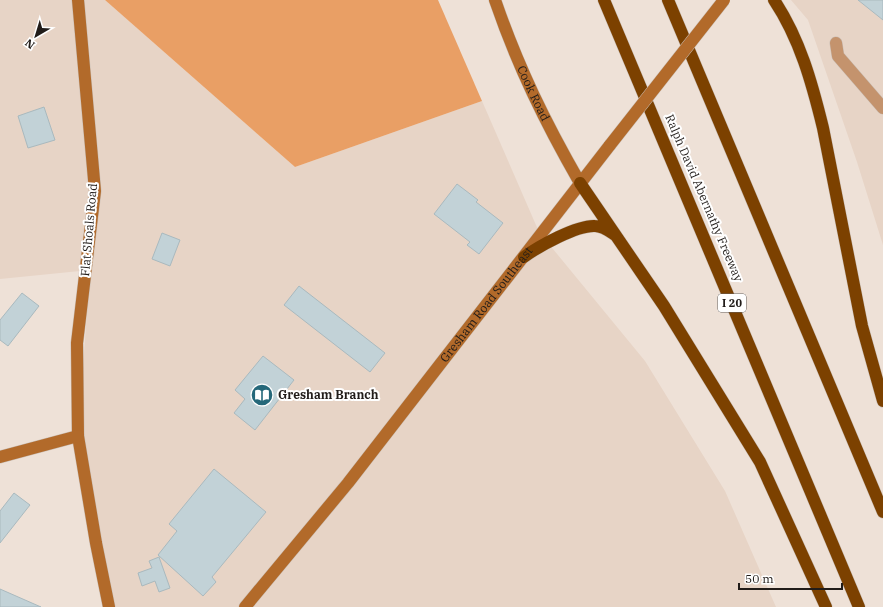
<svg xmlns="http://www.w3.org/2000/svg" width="883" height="607" font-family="'IBM Plex Serif',serif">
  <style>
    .built { fill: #e7d4c6 }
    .forest { fill: #e99f65 }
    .building { fill: #c2d2d7; stroke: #a9b9be }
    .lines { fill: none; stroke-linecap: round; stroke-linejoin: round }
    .street-casing { stroke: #c9beb5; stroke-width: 13 }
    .secondary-casing { stroke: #c9beb5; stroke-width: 13 }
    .highway-casing { stroke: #c9beb5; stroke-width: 13 }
    .street { stroke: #c4936d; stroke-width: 12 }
    .secondary { stroke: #b26a2a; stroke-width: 12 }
    .highway { stroke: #7c4100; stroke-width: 12 }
    .secondary-bridge-casing { stroke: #c9beb5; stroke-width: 13; stroke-linecap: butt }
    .secondary-bridge { stroke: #b26a2a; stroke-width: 12 }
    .labels { text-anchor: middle; stroke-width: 4; stroke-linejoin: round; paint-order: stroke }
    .shield { fill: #fff; stroke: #64605e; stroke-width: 1 }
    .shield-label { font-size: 11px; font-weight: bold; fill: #211c19 }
    .street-label { font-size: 12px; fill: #211c19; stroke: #fff }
    .poi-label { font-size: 12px; font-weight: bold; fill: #211c19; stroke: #fff; text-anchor: start }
  </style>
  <rect width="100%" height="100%" fill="#eee1d7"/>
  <path class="built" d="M0,0h105l190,167 187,-66 57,131 106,129 80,130 51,116h-668l-30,-171 12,-166 -90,9z
    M791,0h92v245l-26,-83 -49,-142z"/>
  <path class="forest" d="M105,0h333l44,101 -187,66z"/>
  <path class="building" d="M858,0h25v20z
    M44,107l11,33 -27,8 -10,-32z
    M457,184l21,16 -2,2 27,21 -24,31 -12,-9 3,-3 -36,-28z
    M162,233l18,7 -10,26 -18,-7z
    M299,286l86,67 -15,19 -86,-67z
    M22,293l17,13 -31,40 -8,-6v-20z
    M263,356l31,24 -39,50 -21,-17 11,-14 -10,-9z
    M214,469l52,43 -54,65 4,5 -13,14 -45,-41 19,-24 -8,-7z
    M14,493l16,12 -30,38v-32z
    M159,557l11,31 -11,4 -4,-11 -13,5 -4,-13 14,-5 -3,-7z
    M0,589l41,18h-41z"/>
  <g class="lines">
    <g class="street-casing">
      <path id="street" d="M836,43l2,13 45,52"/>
    </g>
    <g class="secondary-casing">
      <g id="secondary">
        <path d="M78,0l17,191 -18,152 1,93 18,107 13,64"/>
        <path id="s1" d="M495,0c23,67 50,122 85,183"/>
        <path d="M0,457l78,-21"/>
        <path id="s2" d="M245,607l103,-124 262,-338"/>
      </g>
    </g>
    <g class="highway-casing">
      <path id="highway" d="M604,0l255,607
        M668,0l215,512
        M774,0c26,39 38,83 49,128l39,198 21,75
        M580,183l84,123 96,156 66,145
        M524,257c15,-11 53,-32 71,-31 8,0 14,5 20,9"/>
    </g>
    <use href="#street" class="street"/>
    <use href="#secondary" class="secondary"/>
    <use href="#highway" class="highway"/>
    <g class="secondary-bridge-casing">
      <path id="secondary-bridge" d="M610,145l114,-145"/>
    </g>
    <use href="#secondary-bridge" class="secondary-bridge"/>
  </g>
  <defs>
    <g id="library-disc" transform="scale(1.15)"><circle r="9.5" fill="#25687a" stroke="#fff"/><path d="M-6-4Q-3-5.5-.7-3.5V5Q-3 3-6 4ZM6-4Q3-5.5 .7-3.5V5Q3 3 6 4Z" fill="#fff"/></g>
  </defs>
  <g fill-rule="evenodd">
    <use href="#library-disc" x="262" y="395"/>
  </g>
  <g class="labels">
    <rect class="shield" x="718" y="294" width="28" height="18" rx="3"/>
    <g class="shield-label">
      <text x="732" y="307">I 20</text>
    </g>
    <g class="street-label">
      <text dy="4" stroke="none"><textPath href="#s1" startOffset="101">Cook Road</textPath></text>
      <text transform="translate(704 198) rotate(67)" y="4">Ralph David Abernathy Freeway</text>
      <text transform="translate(89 230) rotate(-85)" y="4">Flat Shoals Road</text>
      <text dy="4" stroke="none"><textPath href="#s2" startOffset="387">Gresham Road Southeast</textPath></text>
    </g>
    <g class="poi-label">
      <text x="278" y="399">Gresham Branch</text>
    </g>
  </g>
  <g transform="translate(36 36) rotate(218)" stroke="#ffffff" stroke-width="3" paint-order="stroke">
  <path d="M0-3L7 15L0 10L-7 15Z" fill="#211c19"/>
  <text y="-6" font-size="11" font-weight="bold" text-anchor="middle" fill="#211c19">N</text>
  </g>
  <path d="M739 583v6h103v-6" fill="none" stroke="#211c19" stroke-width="2"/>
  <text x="745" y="583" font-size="12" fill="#211c19" stroke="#ffffff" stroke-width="3" paint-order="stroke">50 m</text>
</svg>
